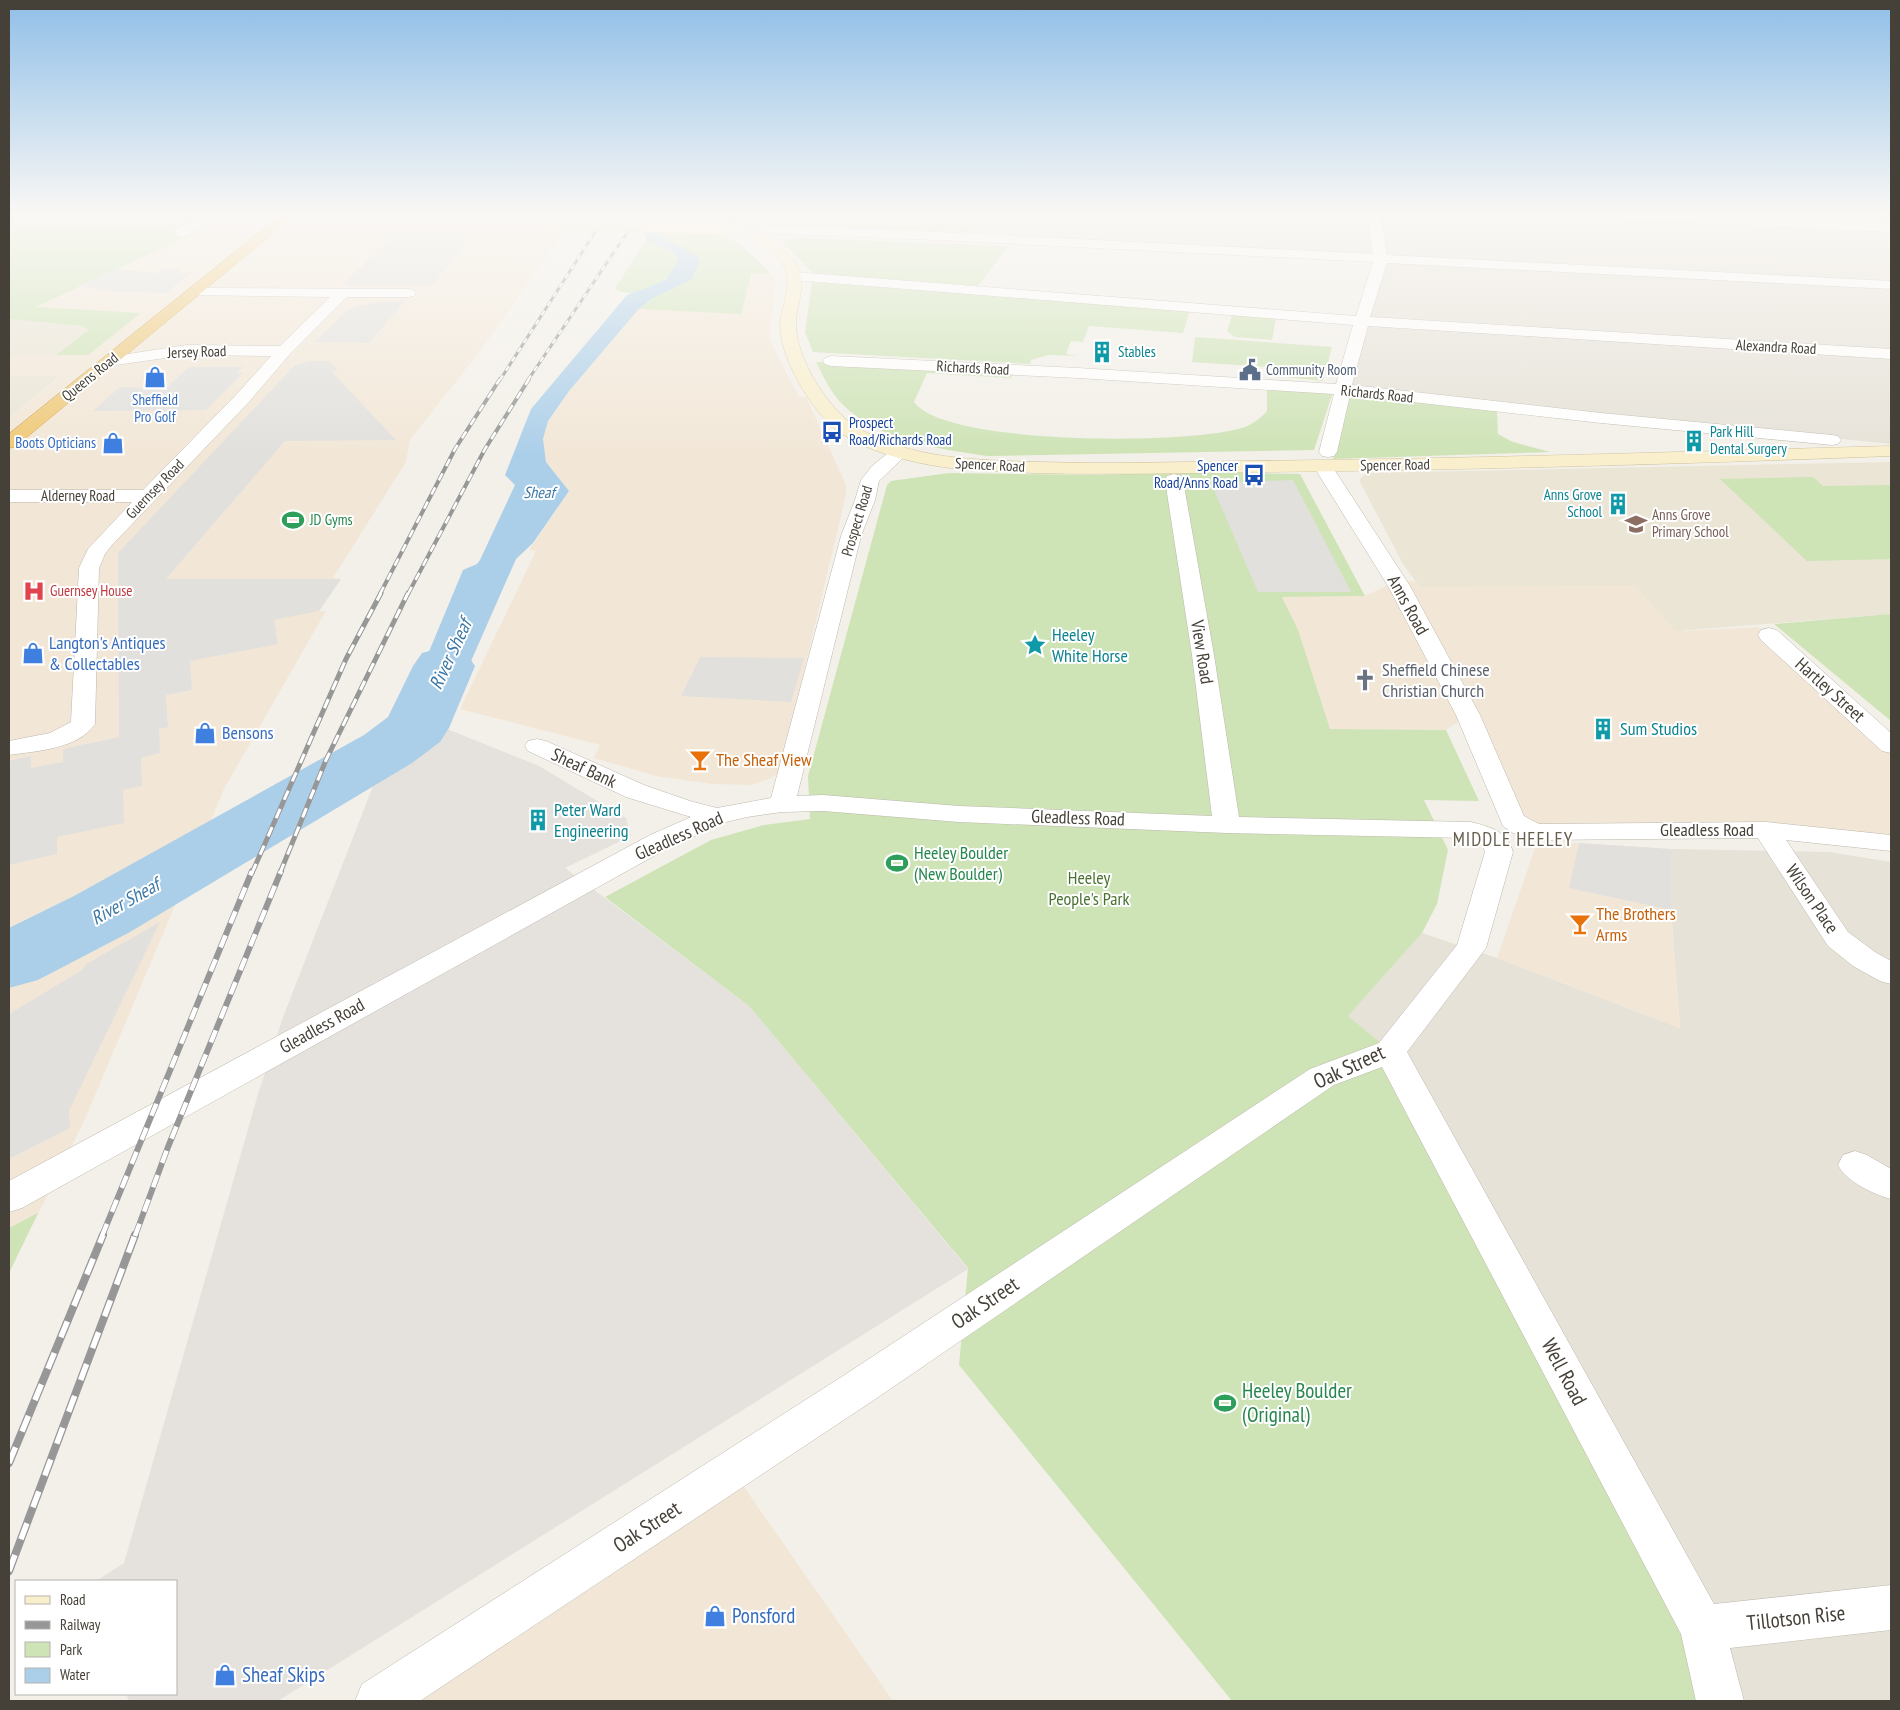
<svg xmlns="http://www.w3.org/2000/svg" width="1900" height="1710" font-family="'PT Sans Narrow',sans-serif">
  <style>
    .residential { fill: #e6e2d8 }
    .commercial { fill: #f2e7d7 }
    .industrial { fill: #e5e2de }
    .education { fill: #eae5d5 }
    .green { fill: #cee3b6 }
    .parking { fill: #e2e0dd }
    .water { fill: #accfe9 }
    .lines { fill: none; stroke-linecap: round; stroke-linejoin: round }
    .river { fill: #accfe9; fill-rule: evenodd }
    .street-casing { stroke: #bdb8ad; stroke-width: 1 }
    .secondary-casing { stroke: #cec29d; stroke-width: 1 }
    .highway-casing { stroke: #ce9f48; stroke-width: 1 }
    .street { fill: #fff; fill-rule: evenodd }
    .secondary { fill: #f9efcd; fill-rule: evenodd }
    .highway { fill: #efc978; fill-rule: evenodd }
    .rail-far4-casing { stroke: #979797; stroke-width: 3 }
    .rail-far3-casing { stroke: #979797; stroke-width: 4 }
    .rail-far2-casing { stroke: #979797; stroke-width: 5 }
    .rail-far1-casing { stroke: #979797; stroke-width: 6 }
    .rail-casing { stroke: #979797; stroke-width: 8 }
    .rail-far4 { stroke: #fff; stroke-width: 2; stroke-dasharray: 5.5; stroke-linecap: butt }
    .rail-far3 { stroke: #fff; stroke-width: 2.5; stroke-dasharray: 8; stroke-linecap: butt }
    .rail-far2 { stroke: #fff; stroke-width: 3; stroke-dasharray: 10; stroke-linecap: butt }
    .rail-far1 { stroke: #fff; stroke-width: 4.5; stroke-dasharray: 13; stroke-linecap: butt }
    .rail { stroke: #fff; stroke-width: 5.5; stroke-dasharray: 17; stroke-linecap: butt }
    .secondary-bridge-casing { stroke: #cec29d; stroke-width: 15; stroke-linecap: butt }
    .secondary-bridge { stroke: #f9efcd; stroke-width: 14 }
    .labels { text-anchor: middle; stroke-width: 4; stroke-linejoin: round; paint-order: stroke }
    .far-street-label { font-size: 15px; fill: #464138; stroke: #fff }
    .far-culture-label { font-size: 15px; fill: #0d838f; stroke: #fff; text-anchor: start }
    .far-service-label { font-size: 15px; fill: #4e5e75; stroke: #fff; text-anchor: start }
    .far-shop-label { font-size: 15px; fill: #366cbe; stroke: #fff }
    .far-transit-label { font-size: 15px; fill: #164399; stroke: #fff; text-anchor: start }
    .far-education-label { font-size: 15px; fill: #785e54; stroke: #fff; text-anchor: start }
    .far-leisure-label { font-size: 15px; fill: #27864d; stroke: #fff; text-anchor: start }
    .far-health-label { font-size: 15px; fill: #be3a42; stroke: #fff; text-anchor: start }
    .far-water-label { font-size: 16px; font-style: italic; fill: #3c78a7; stroke: #fff }
    .street-label { font-size: 18px; fill: #464138; stroke: #fff }
    .culture-label { font-size: 18px; fill: #0d838f; stroke: #fff; text-anchor: start }
    .shop-label { font-size: 18px; fill: #366cbe; stroke: #fff; text-anchor: start }
    .worship-label { font-size: 18px; fill: #5b616d; stroke: #fff; text-anchor: start }
    .food-label { font-size: 18px; fill: #c56008; stroke: #fff; text-anchor: start }
    .leisure-label { font-size: 18px; fill: #27864d; stroke: #fff; text-anchor: start }
    .park-label { font-size: 18px; fill: #497231; stroke: #fff }
    .water-label { font-size: 19px; font-style: italic; fill: #3c78a7; stroke: #fff }
    .neighbourhood-label { font-size: 19px; letter-spacing: 1px; fill: #685f50; stroke: #fff }
    .near-street-label { font-size: 21px; fill: #464138; stroke: #fff }
    .near-leisure-label { font-size: 21px; fill: #27864d; stroke: #fff; text-anchor: start }
    .near-shop-label { font-size: 21px; fill: #366cbe; stroke: #fff; text-anchor: start }
  </style>
  <rect width="100%" height="100%" fill="#f3f0e9"/>
  <path class="residential" d="M961,215h930v229l-541,-55 35,-129 -418,-28 8,-10 -15,-2z
    M1671,849l158,3 62,10v839h-173l-370,-685 74,-83 75,25 183,70 -9,-118z"/>
  <path class="commercial" d="M204,215h202l165,8 -92,129 -69,88 -4,22 -73,116 8,1 -22,32h7l-102,178 -139,330 -76,154v-855l51,-41 -51,-1v-21l79,-1 53,-41 -106,-5 153,-71 -9,-5z
    M720,235l21,10 33,32 2,5 -7,57 30,58h7l40,88v10l-66,277 -11,7 -17,6 -40,-1 -56,-8 -62,-18 6,-13 -140,-36 76,-158 -7,-1 40,-59 -23,-29 -3,-23 5,-18 21,-30 68,-80z
    M1396,581l239,4 48,46 75,-4 133,119v102l-125,-18 -244,-3 -54,-112 -22,15 -116,-1 -48,-132 83,-1z
    M1579,843l92,6v61l9,118 -183,-70 39,-113z
    M733,1471l160,230h-514z"/>
  <path class="industrial" d="M442,727l97,39 87,52 5,18 -66,32 184,138 219,263 -690,432h-149l-3,-7h50v-113h-80l28,-18 134,-469 25,-77 92,-236z"/>
  <path class="education" d="M9,319l74,7 5,4 -32,25h-47z
    M9,376h51l-51,42z
    M1891,462v152l-215,17 -41,-46 -215,2 -17,-23 -44,-84 7,-7z"/>
  <path class="green" d="M9,215h196l-25,17 9,4 -153,71 105,6 -53,42h-32l32,-25 -5,-4 -74,-7z
    M826,215h135v5l15,1 -9,11 -166,-7 -11,-2z
    M660,231c22,1 51,-2 71,8 15,7 27,23 39,34l-19,1 -10,40 -101,-5 11,-10 40,-20 9,-18 -36,-22z
    M800,238l203,8 4,1 -29,39 -164,-12 -33,-33z
    M646,240l30,14c9,23 -47,50 -61,34z
    M812,282l378,28 -7,23 -94,-7 -6,16 -12,-1 -5,13 12,2 -30,-1 -17,5 -1,4 -217,-12 -8,-20z
    M1232,315l44,3 -4,22 -37,-3 -8,-6z
    M1195,337l137,10 -9,34 -38,-4 -1,-9 -92,-6z
    M816,362l201,10 -7,6 -83,-5 -13,29c30,44 281,43 331,25 9,-4 16,-9 22,-16v-24l66,5 -19,58 -326,6c-49,-7 -109,-15 -146,-52 -11,-11 -19,-28 -26,-42z
    M1346,395l151,16 1,23 15,8 37,10 -217,7z
    M1180,472l120,2 65,122 -83,1 16,33 32,99 116,1 33,71 -55,-1 24,50 -11,54 -15,29 -74,83 40,33 320,579 12,73h-488l-273,-336 9,-97 -219,-262 -144,-109 106,-57 53,-15 46,-6 -2,-43 79,-291 4,-4 58,-8 149,2z
    M1813,477l10,9 68,-1v74l-84,2 -87,-82z
    M1891,614v107l-117,-97z
    M38,1213l-29,60v-45z"/>
  <path class="parking" d="M694,215h83l-50,10 -37,-2z
    M396,232l78,1 -42,53 -89,-1z
    M117,269l40,4 6,-5 17,1 -3,4 15,-1 -26,21 -49,-1 -39,-6z
    M386,301h19l-36,42 -54,-1 32,-32 11,-4z
    M311,361h18l9,9 -6,2 64,68 -111,1 -119,138h175l-22,32 -45,9 4,24 -88,17 2,29 -26,5 2,32 -9,2 1,24 -19,5 1,28 -19,4 1,33 -67,14v17l-48,11v-104l22,-5v12l32,-6v-13l56,-12 -1,-184 177,-188z
    M189,367h54l-6,5 6,1 -37,37 -113,1 27,-24 46,1z
    M1293,480l58,112h-93l-47,-109z
    M700,657l104,1 -13,44 -110,-6z
    M1579,843l92,6v61l-102,-22z
    M160,922l-91,189 1,17 -59,30 -2,-3v-141l73,-44 4,-6z"/>
  <path class="water" d="M643,230l17,1c8,15 26,14 40,29l-8,19 -41,20 -14,12 -68,80 -21,30 -5,18 3,23 23,29 -36,52 -17,16 -74,168 -67,54 88,-211 14,-6 3,-4 35,-75 -10,-10 26,-66 96,-114 25,-9 14,-7 9,-13 3,-8 -2,-4 -30,-14z
    M243,820l-19,38 -134,73 -81,52v-41l69,-25z"/>
  <g class="lines">
    <path class="river" d="M444,647l22,6 9,13 -26,62 -9,14 -28,21 -282,169 -92,48 -29,8v-60l65,-32 290,-161 24,-18 25,-51 9,-13z"/>
    <g class="street-casing">
      <path id="street" d="M206,215h17l-38,21 -5,1 -6,-4 1,-3z
        M1368,215h12l7,40 504,26v8l-504,-26 -17,54 521,32v10l-523,-33 -16,59 249,28 231,22 6,1 3,4 -3,4 -6,1 -231,-22 -251,-28 -13,57 -3,4 -6,1 -6,-1 -3,-4 15,-58 -256,-16 -247,-12 -6,-2 -2,-3 2,-3 6,-2 247,12 258,16 17,-59 -559,-45 -7,-4 7,-4 562,44 17,-54 -435,-22 -181,-7 -6,-4 6,-4 181,7 435,22z
        M1614,215h95l182,9v8l-271,-13z
        M196,288l213,1 5,1 2,3 -2,3 -5,1h-62l-57,57 -42,49 -136,142 -7,9 -6,14 -4,156c-17,25 -58,27 -86,31v-14l41,-8 21,-11 8,-154 9,-19 44,-47h-123v-12h134l93,-95 35,-39 -85,-1 -77,11 -6,-2 -2,-3 2,-3 83,-13 94,1 50,-49 -139,-2 -2,-3 2,-3z
        M900,447l6,1 3,4 -30,29 -4,19 -14,36 -64,260 26,-1 136,11 253,10 -20,-161 -27,-175 2,-4 7,-2 7,2 2,4 31,175 25,162 232,5c19,5 36,9 42,30l-27,96 -79,104 307,552 177,-19v45l-161,18 14,53h-48l-15,-67 -299,-567 -48,18 -460,315 -454,301h-65l7,-17 484,-310 464,-305 69,-26 78,-98 28,-93 -2,-7 -15,-7 -241,-5 -268,-11 -136,-11 -41,1 -35,5 -21,5 -56,25 -648,361 -13,4v-31l641,-346 41,-18 -65,-20 -98,-46 -3,-5 3,-5 9,-2 9,2 98,44 46,16 27,7 54,-10 70,-262 14,-36 6,-20 11,-14 22,-18z
        M1323,461l7,2 80,123 70,129 44,101 15,8 227,-2 125,13v16l-105,-11 62,92 27,20 16,9v23l-11,-3 -27,-15 -25,-20 -70,-108 -222,2 -23,-7 -10,-7 -47,-111 -68,-129 -74,-119 2,-4z
        M1769,628l8,2 114,103v20l-9,-2 -121,-111 -3,-5 3,-5z
        M1855,1151l12,4 24,14v30c-18,-5 -44,-17 -53,-34l5,-10z"/>
    </g>
    <g class="secondary-casing">
      <path id="secondary" d="M444,215c18,0 113,-3 120,6l-6,4 -108,-6z
        M757,225l6,4 -3,4c13,9 30,19 38,34 9,18 -2,38 -2,56 -1,33 31,85 59,103 55,34 122,34 186,36 68,2 136,0 204,-1 216,-2 431,-9 646,-15v10c-210,8 -420,14 -631,16 -75,1 -151,3 -227,1 -33,-2 -65,-2 -97,-7 -34,-6 -70,-15 -98,-35 -26,-19 -58,-73 -58,-106 1,-18 13,-40 4,-58 -7,-15 -27,-22 -38,-34l6,-7z"/>
    </g>
    <g class="highway-casing">
      <path id="highway" d="M281,215h14l-280,232 -6,1v-14z"/>
    </g>
    <use href="#street" class="street"/>
    <use href="#secondary" class="secondary"/>
    <use href="#highway" class="highway"/>
    <g class="rail-far4-casing">
      <path id="rail-far4" d="M500,380l106,-165
        M528,380l111,-165"/>
    </g>
    <g class="rail-far3-casing">
      <path id="rail-far3" d="M380,594l75,-145 45,-70
        M408,594l77,-145 44,-70"/>
    </g>
    <g class="rail-far2-casing">
      <path id="rail-far2" d="M252,873l94,-214 35,-66
        M280,873l46,-113 82,-167"/>
    </g>
    <g class="rail-far1-casing">
      <path id="rail-far1" d="M102,1236l150,-365
        M135,1236l33,-89 113,-276"/>
    </g>
    <g class="rail-casing">
      <path id="rail" d="M9,1463l94,-228
        M9,1571l126,-336"/>
    </g>
    <use href="#rail-far4" class="rail-far4"/>
    <use href="#rail-far3" class="rail-far3"/>
    <use href="#rail-far2" class="rail-far2"/>
    <use href="#rail-far1" class="rail-far1"/>
    <use href="#rail" class="rail"/>
    <g class="secondary-bridge-casing">
      <path id="secondary-bridge" d="M558,221l164,7"/>
    </g>
    <use href="#secondary-bridge" class="secondary-bridge"/>
  </g>
  <linearGradient id="sky" x2="0" y2="1"><stop stop-color="#90bfe8"/><stop offset="0.47" stop-color="#faf8f5"/><stop offset="1" stop-color="#faf8f5" stop-opacity="0"/></linearGradient>
  <rect width="1900" height="455" fill="url(#sky)"/>
  <defs>
    <g id="building-bare" transform="scale(1.725)"><path d="M-4-6H4V6H1V3H-1V6H-4ZM-2.5-4.3h1.7v1.8h-1.7ZM.8-4.3h1.7v1.8H.8ZM-2.5-1h1.7V.8h-1.7ZM.8-1h1.7V.8H.8Z" fill="#0f9aa8" stroke="#fff" stroke-width="2.5" paint-order="stroke"/></g>
    <g id="civic-bare" transform="scale(1.725)"><path d="M-.6-6.5H3V-4.5H.6V-3L4-1V1h2V6H-6V1h2V-1L-.6-3ZM-1.2 2.5V6h2.4V2.5Z" fill="#5c6f8a" stroke="#fff" stroke-width="2.5" paint-order="stroke"/></g>
    <g id="shop-bare" transform="scale(1.725)"><path d="M-5-2.5h2.3a2.7 3.5 0 0 1 5.4 0H5L5.5 6h-11ZM-1.5-2.5h3a1.5 2.3 0 0 0-3 0Z" fill="#3f7fe0" stroke="#fff" stroke-width="2.5" paint-order="stroke"/></g>
    <g id="bus-bare" transform="scale(1.725)"><path d="M-5-6H5V4H4V6H2V4H-2V6H-4V4H-5ZM-3.5-4V0h7V-4ZM-3.5 1.2v1.5H-2V1.2ZM2 1.2v1.5H3.5V1.2Z" fill="#1a4fb4" stroke="#fff" stroke-width="2.5" paint-order="stroke"/></g>
    <g id="stadium-bare" transform="scale(1.725)"><path d="M0-5a6.5 5 0 1 0 0 10a6.5 5 0 1 0 0-10ZM-3.5-1.8h7v3.6h-7Z" fill="#2e9e5b" stroke="#fff" stroke-width="2.5" paint-order="stroke"/></g>
    <g id="school-bare" transform="scale(1.725)"><path d="M0-5L7-2L0 1L-7-2ZM-4 1L0 2.5L4 1V4Q0 6-4 4Z" fill="#8d6e63" stroke="#fff" stroke-width="2.5" paint-order="stroke"/></g>
    <g id="hospital-bare" transform="scale(1.725)"><path d="M-5-5h3v3.5h4V-5h3V5h-3V1.5h-4V5h-3Z" fill="#e0444e" stroke="#fff" stroke-width="2.5" paint-order="stroke"/></g>
    <g id="sight-bare" transform="scale(1.725)"><path d="M0-6L1.8-2.2L6-1.7L2.9 1.2L3.7 5.4L0 3.3L-3.7 5.4L-2.9 1.2L-6-1.7L-1.8-2.2Z" fill="#0f9aa8" stroke="#fff" stroke-width="2.5" paint-order="stroke"/></g>
    <g id="church-bare" transform="scale(1.725)"><path d="M-1.2-6h2.4v3.5h3.3v2.4h-3.3V6h-2.4V-.1h-3.3v-2.4h3.3Z" fill="#6b7280" stroke="#fff" stroke-width="2.5" paint-order="stroke"/></g>
    <g id="bar-bare" transform="scale(1.725)"><path d="M-6-5H6L.8 .8V4.5H3.5V6h-7V4.5H-.8V.8Z" fill="#e8710a" stroke="#fff" stroke-width="2.5" paint-order="stroke"/></g>
  </defs>
  <g fill-rule="evenodd">
    <use href="#building-bare" x="1102" y="352"/>
    <use href="#civic-bare" x="1250" y="370"/>
    <use href="#shop-bare" x="155" y="377"/>
    <use href="#bus-bare" x="832" y="432"/>
    <use href="#building-bare" x="1694" y="441"/>
    <use href="#shop-bare" x="113" y="443"/>
    <use href="#bus-bare" x="1254" y="475"/>
    <use href="#building-bare" x="1618" y="504"/>
    <use href="#stadium-bare" x="293" y="520"/>
    <use href="#school-bare" x="1636" y="524"/>
    <use href="#hospital-bare" x="34" y="591"/>
    <use href="#sight-bare" x="1035" y="645"/>
    <use href="#shop-bare" x="33" y="653"/>
    <use href="#church-bare" x="1365" y="680"/>
    <use href="#building-bare" x="1603" y="729"/>
    <use href="#shop-bare" x="205" y="733"/>
    <use href="#bar-bare" x="700" y="760"/>
    <use href="#building-bare" x="538" y="820"/>
    <use href="#stadium-bare" x="897" y="863"/>
    <use href="#bar-bare" x="1580" y="924"/>
    <use href="#stadium-bare" x="1225" y="1403"/>
    <use href="#shop-bare" x="715" y="1616"/>
    <use href="#shop-bare" x="225" y="1675"/>
  </g>
  <g class="labels">
    <g class="far-street-label">
      <text transform="translate(1776 347) rotate(3)" y="5">Alexandra Road</text>
      <text transform="translate(197 352) rotate(-2)" y="5">Jersey Road</text>
      <text transform="translate(973 368) rotate(3)" y="5">Richards Road</text>
      <text transform="translate(90 377) rotate(-39)" y="5">Queens Road</text>
      <text transform="translate(1377 394) rotate(6)" y="5">Richards Road</text>
      <text transform="translate(990 465) rotate(3)" y="5">Spencer Road</text>
      <text transform="translate(1395 465) rotate(-1)" y="5">Spencer Road</text>
      <text transform="translate(155 489) rotate(-46)" y="5">Guernsey Road</text>
      <text x="78" y="501">Alderney Road</text>
      <text transform="translate(857 521) rotate(-73)" y="5">Prospect Road</text>
    </g>
    <g class="far-culture-label">
      <text x="1118" y="357">Stables</text>
      <text x="1710" y="437">Park Hill<tspan x="1710" dy="17">Dental Surgery</tspan></text>
      <text x="1602" y="500" text-anchor="end">Anns Grove<tspan x="1602" dy="17">School</tspan></text>
    </g>
    <g class="far-service-label">
      <text x="1266" y="375">Community Room</text>
    </g>
    <g class="far-shop-label">
      <text x="155" y="405">Sheffield<tspan x="155" dy="17">Pro Golf</tspan></text>
      <text x="96" y="448" text-anchor="end">Boots Opticians</text>
    </g>
    <g class="far-transit-label">
      <text x="849" y="428">Prospect<tspan x="849" dy="17">Road/Richards Road</tspan></text>
      <text x="1238" y="471" text-anchor="end">Spencer<tspan x="1238" dy="17">Road/Anns Road</tspan></text>
    </g>
    <g class="far-education-label">
      <text x="1652" y="520">Anns Grove<tspan x="1652" dy="17">Primary School</tspan></text>
    </g>
    <g class="far-leisure-label">
      <text x="310" y="525">JD Gyms</text>
    </g>
    <g class="far-health-label">
      <text x="50" y="596">Guernsey House</text>
    </g>
    <g class="far-water-label">
      <text x="539" y="498">Sheaf</text>
    </g>
    <g class="street-label">
      <text transform="translate(1408 605) rotate(61)" y="6">Anns Road</text>
      <text transform="translate(1202 652) rotate(81)" y="6">View Road</text>
      <text transform="translate(1830 690) rotate(42)" y="6">Hartley Street</text>
      <text transform="translate(584 768) rotate(25)" y="6">Sheaf Bank</text>
      <text transform="translate(1078 818) rotate(2)" y="6">Gleadless Road</text>
      <text x="1707" y="836">Gleadless Road</text>
      <text transform="translate(679 836) rotate(-24)" y="6">Gleadless Road</text>
      <text transform="translate(1812 899) rotate(56)" y="6">Wilson Place</text>
      <text transform="translate(322 1026) rotate(-29)" y="6">Gleadless Road</text>
    </g>
    <g class="culture-label">
      <text x="1052" y="641">Heeley<tspan x="1052" dy="21">White Horse</tspan></text>
      <text x="1620" y="735">Sum Studios</text>
      <text x="554" y="816">Peter Ward<tspan x="554" dy="21">Engineering</tspan></text>
    </g>
    <g class="shop-label">
      <text x="49" y="649">Langton's Antiques<tspan x="49" dy="21">&amp; Collectables</tspan></text>
      <text x="222" y="739">Bensons</text>
    </g>
    <g class="worship-label">
      <text x="1382" y="676">Sheffield Chinese<tspan x="1382" dy="21">Christian Church</tspan></text>
    </g>
    <g class="food-label">
      <text x="716" y="766">The Sheaf View</text>
      <text x="1596" y="920">The Brothers<tspan x="1596" dy="21">Arms</tspan></text>
    </g>
    <g class="leisure-label">
      <text x="914" y="859">Heeley Boulder<tspan x="914" dy="21">(New Boulder)</tspan></text>
    </g>
    <g class="park-label">
      <text x="1089" y="884">Heeley<tspan x="1089" dy="21">People's Park</tspan></text>
    </g>
    <g class="water-label">
      <text transform="translate(450 654) rotate(-65)" y="7">River Sheaf</text>
      <text transform="translate(125 901) rotate(-29)" y="7">River Sheaf</text>
    </g>
    <g class="neighbourhood-label">
      <text x="1513" y="846">MIDDLE HEELEY</text>
    </g>
    <g class="near-street-label">
      <text transform="translate(1349 1067) rotate(-25)" y="7">Oak Street</text>
      <text transform="translate(985 1303) rotate(-34)" y="7">Oak Street</text>
      <text transform="translate(1564 1372) rotate(62)" y="7">Well Road</text>
      <text transform="translate(647 1527) rotate(-33)" y="7">Oak Street</text>
      <text transform="translate(1796 1618) rotate(-6)" y="7">Tillotson Rise</text>
    </g>
    <g class="near-leisure-label">
      <text x="1242" y="1398">Heeley Boulder<tspan x="1242" dy="24">(Original)</tspan></text>
    </g>
    <g class="near-shop-label">
      <text x="732" y="1623">Ponsford</text>
      <text x="242" y="1682">Sheaf Skips</text>
    </g>
  </g>
  <rect width="1900" height="1710" fill="none" stroke="#464138" stroke-width="20"/>
  <rect x="15" y="1580" width="162" height="115" fill="#ffffff" stroke="#b5b3af"/>
  <rect x="25" y="1596" width="25" height="8" fill="#f9efcd" stroke="#b5b3af"/>
  <text x="60" y="1605" font-size="15" fill="#464138">Road</text>
  <rect x="25" y="1621" width="25" height="8" fill="#979797" stroke="#b5b3af"/>
  <text x="60" y="1630" font-size="15" fill="#464138">Railway</text>
  <rect x="25" y="1642" width="25" height="15" fill="#cee3b6" stroke="#b5b3af"/>
  <text x="60" y="1655" font-size="15" fill="#464138">Park</text>
  <rect x="25" y="1668" width="25" height="15" fill="#accfe9" stroke="#b5b3af"/>
  <text x="60" y="1680" font-size="15" fill="#464138">Water</text>
</svg>
